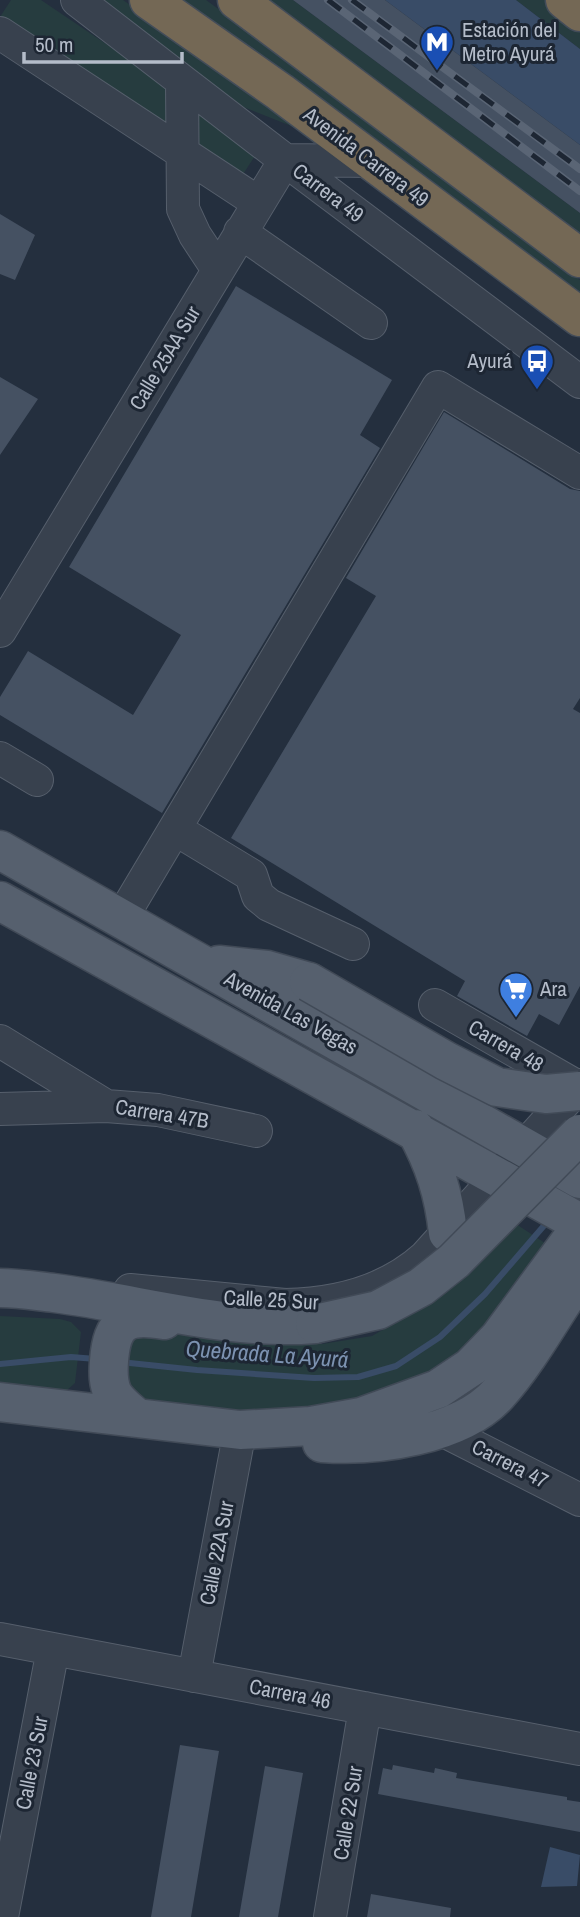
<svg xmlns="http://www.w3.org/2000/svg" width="580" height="1917" font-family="'Archivo Narrow',sans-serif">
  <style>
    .green { fill: #263c3f }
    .water { fill: #394c67 }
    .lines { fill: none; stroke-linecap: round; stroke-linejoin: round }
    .stream { stroke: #394c67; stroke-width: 6 }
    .building { fill: #455162 }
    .minor-casing { stroke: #565f6c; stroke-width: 34 }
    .major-casing { stroke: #414a57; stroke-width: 41 }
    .highway-casing { stroke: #434c59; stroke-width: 41 }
    .minor { stroke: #38414e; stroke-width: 32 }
    .major { stroke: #56606e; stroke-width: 38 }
    .highway { stroke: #746855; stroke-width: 38 }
    .rail-casing { stroke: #5a6575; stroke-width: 8 }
    .rail { stroke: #1d2633; stroke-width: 5; stroke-dasharray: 16; stroke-linecap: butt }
    .major-bridge-casing { stroke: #414a57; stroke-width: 41; stroke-linecap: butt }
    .major-bridge { stroke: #56606e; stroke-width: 38 }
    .labels { text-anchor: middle; stroke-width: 6; stroke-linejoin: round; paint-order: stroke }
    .poi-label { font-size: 21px; fill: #b4bcc9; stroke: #1d2633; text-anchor: start }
    .street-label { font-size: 21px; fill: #b4bcc9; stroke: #1d2633 }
    .water-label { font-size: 23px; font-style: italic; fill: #7c92b1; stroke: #1d2633 }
  </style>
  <rect width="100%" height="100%" fill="#242f3e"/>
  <path class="green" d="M11,0h30l219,148 -20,31 -240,-162z
    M94,0h29l196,137 -93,-37z
    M181,0h25l148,107 226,173v19z
    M263,0h30l287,213v23z
    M516,0h29l35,27v22z
    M513,1222l38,25 -34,49 -79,80 -120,35 -68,3 -121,-15 -7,-55 20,-13 180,13 50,-8 33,-19z
    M0,1316l60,3 11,3 10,10 -6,51 -9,8 -66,-1z"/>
  <path class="water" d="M385,0h131l64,49v96z
    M550,1847l30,8 -3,31 -36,1z"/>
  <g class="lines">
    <path class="stream" d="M120,1362l77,8 117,8 44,-1 38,-11 44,-29 45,-43 63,-73
      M0,1364l71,-7 25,2"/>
  </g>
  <path class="building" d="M293,0h92l195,145v68z
    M0,214l35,21 -20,45 -15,-6z
    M236,286l156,94 -32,55 20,13 -218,365 -162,-98v-18l28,-46 105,64 48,-80 -112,-68z
    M0,377l38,22 -38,56z
    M444,412l126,77 10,2v207l-7,11 7,4v273l-21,39 -20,-11 -12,22 -70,-40 8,-15 -234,-143 145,-242 -30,-18z
    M180,1745l39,6 -28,166h-40z
    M393,1765l41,8 1,-5 22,5 -1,5 111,19v3l13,2v30l-202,-38 5,-26 9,2z
    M265,1766l38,7 -25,144h-39z
    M371,1894l80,14 -1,9h-83z"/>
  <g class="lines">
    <g class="minor-casing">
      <path id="minor" d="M77,0l208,160 295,222
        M0,33l259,170
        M182,81l1,128 12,26 23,35
        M240,232l131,91
        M0,631l285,-471 87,1
        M0,758l37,22
        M175,829l76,46 7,21 11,9 84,39
        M121,919l317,-532 142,86
        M435,1005l143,82
        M0,1041l106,65 52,4 98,21
        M0,1109l106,-3
        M130,1290l155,15c52,-1 101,-13 140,-48l155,-172
        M440,1429l140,71
        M0,1639l580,110
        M194,1676l46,-246
        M2,1917l51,-268
        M330,1917l35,-209"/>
    </g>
    <g class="major-casing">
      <path id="major" d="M0,850l580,329
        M0,901l580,322
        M219,965l48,5 42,12
        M415,1129c19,34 29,65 33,104
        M0,1288c18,0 36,3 54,5 87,11 173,38 261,31
        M0,1402l240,28 71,-4 50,-9 77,-28 33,-22 28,-29 81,-110
        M137,1418c-9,-8 -18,-14 -24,-24 -5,-11 -5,-21 -4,-33 3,-40 17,-47 55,-41
        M322,1443c53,4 138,-7 176,-49 30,-33 56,-81 82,-119"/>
    </g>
    <g class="highway-casing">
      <path id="highway" d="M149,0l131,92 300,225
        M237,0l343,258
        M565,0l15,12"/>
    </g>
    <use href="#minor" class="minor"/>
    <use href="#major" class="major"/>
    <use href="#highway" class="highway"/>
    <g class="rail-casing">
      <path id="rail" d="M328,0l252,191
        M352,0l228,169"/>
    </g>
    <use href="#rail" class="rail"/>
    <g class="major-bridge-casing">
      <path id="major-bridge" d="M309,982l137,79 51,26 49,7 34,-3
        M315,1324l63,-14 43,-23 33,-26 126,-127"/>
    </g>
    <use href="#major-bridge" class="major-bridge"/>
  </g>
  <defs>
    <g id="metro-pin" transform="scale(1.75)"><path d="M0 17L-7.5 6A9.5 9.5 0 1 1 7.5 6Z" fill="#1a4fb4" stroke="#1d2633"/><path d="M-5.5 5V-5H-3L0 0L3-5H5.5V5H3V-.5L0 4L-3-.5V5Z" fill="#fff"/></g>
    <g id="bus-pin" transform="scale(1.75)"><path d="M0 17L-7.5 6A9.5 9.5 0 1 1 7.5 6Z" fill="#1a4fb4" stroke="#1d2633"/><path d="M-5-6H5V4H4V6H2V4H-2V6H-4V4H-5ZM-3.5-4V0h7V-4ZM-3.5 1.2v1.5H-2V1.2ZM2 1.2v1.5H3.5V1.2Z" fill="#fff"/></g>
    <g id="supermarket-pin" transform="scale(1.75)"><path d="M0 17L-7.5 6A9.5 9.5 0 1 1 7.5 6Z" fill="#3f7fe0" stroke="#1d2633"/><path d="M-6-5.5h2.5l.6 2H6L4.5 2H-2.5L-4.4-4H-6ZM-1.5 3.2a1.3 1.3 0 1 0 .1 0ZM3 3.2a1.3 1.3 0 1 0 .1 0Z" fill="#fff"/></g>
  </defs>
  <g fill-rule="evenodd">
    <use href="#metro-pin" x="437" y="42"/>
    <use href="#bus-pin" x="537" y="361"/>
    <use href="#supermarket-pin" x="516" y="989"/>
  </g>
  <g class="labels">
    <g class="poi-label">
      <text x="462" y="37">Estación del<tspan x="462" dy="24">Metro Ayurá</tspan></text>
      <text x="512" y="368" text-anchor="end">Ayurá</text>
      <text x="540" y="996">Ara</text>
    </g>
    <g class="street-label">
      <text transform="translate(366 157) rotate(37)" y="7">Avenida Carrera 49</text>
      <text transform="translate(328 193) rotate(37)" y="7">Carrera 49</text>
      <text transform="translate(165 358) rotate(-59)" y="7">Calle 25AA Sur</text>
      <text transform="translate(291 1013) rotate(29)" y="7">Avenida Las Vegas</text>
      <text transform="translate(506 1046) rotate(30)" y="7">Carrera 48</text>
      <text transform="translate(162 1114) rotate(9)" y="7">Carrera 47B</text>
      <text transform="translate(271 1300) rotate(3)" y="7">Calle 25 Sur</text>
      <text transform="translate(510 1464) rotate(27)" y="7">Carrera 47</text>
      <text transform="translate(217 1553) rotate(-79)" y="7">Calle 22A Sur</text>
      <text transform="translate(290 1694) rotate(11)" y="7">Carrera 46</text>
      <text transform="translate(32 1763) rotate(-79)" y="7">Calle 23 Sur</text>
      <text transform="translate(348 1813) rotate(-81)" y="7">Calle 22 Sur</text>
    </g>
    <g class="water-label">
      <text transform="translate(267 1354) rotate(4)" y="8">Quebrada La Ayurá</text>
    </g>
  </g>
  <path d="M24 52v10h158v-10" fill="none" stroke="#b4bcc9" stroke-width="3.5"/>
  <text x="35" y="52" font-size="21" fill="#b4bcc9" stroke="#1d2633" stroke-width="5" paint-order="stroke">50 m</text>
</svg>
